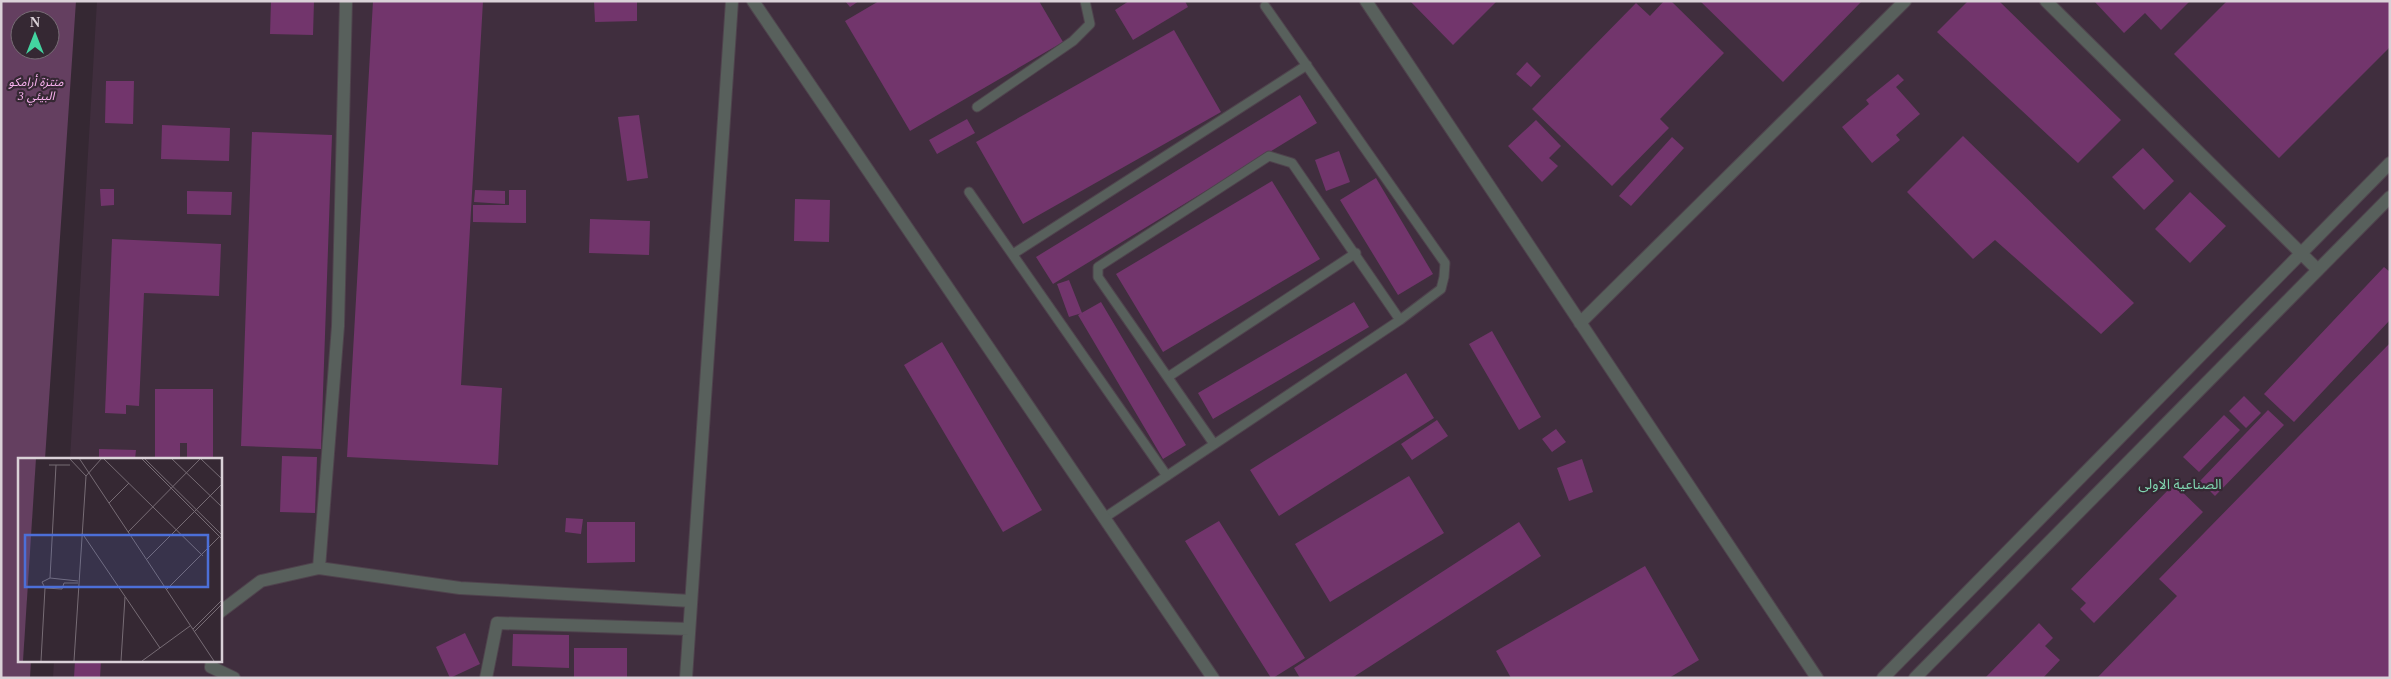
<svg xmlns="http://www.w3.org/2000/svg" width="2391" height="679" font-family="'Times New Roman','Noto Sans Arabic',serif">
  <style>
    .built { fill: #402e3e }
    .green { fill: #643f60; fill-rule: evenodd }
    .building { fill: #72356c }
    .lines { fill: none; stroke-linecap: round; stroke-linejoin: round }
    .service-casing { stroke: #4f434d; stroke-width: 11 }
    .minor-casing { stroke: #4f434d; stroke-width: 14 }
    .service { stroke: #58605c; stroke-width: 9 }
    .minor { stroke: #58605c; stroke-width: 12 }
    .labels { text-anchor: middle; stroke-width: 4.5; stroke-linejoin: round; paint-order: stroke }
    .park-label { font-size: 12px; font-style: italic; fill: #fcb4f2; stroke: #352833 }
    .neighbourhood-label { font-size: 14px; fill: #80d6b1; stroke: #352833 }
    .inset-road { fill: none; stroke: #776c75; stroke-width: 1 }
    .view { fill: #4c6fd8; fill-opacity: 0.15; stroke: #4c6fd8; stroke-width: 2.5 }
    .inset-edge { fill: none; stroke: #dad1d8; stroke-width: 2.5 }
  </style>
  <rect width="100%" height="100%" fill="#352833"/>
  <path class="built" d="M97,1h2293v677h-2337l1,-18h166v-201h-150z"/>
  <path class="green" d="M1,1h75l-31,458h-26v201h12l-1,18h-29zM20,20h30v30h-30z"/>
  <path class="building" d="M271,1h43l-1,34 -43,-1z
    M373,1h110l-22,384 41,3 -4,77 -151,-8z
    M594,1h43v20l-42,1z
    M845,1h14l-9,6z
    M879,1h160l24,41 -153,89 -65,-110z
    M1129,1h56l3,6 -55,33 -18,-30z
    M1410,1h87l-44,44z
    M1664,1h7l53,52 -64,66 9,9 -57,58 -80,-77 104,-106 14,13z
    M1700,1h162l-79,81z
    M1968,1h31l122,119 -43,43 -141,-131z
    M2094,1h96l-29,29 -16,-17 -21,20z
    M2227,1h163v46l-111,111 -105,-104z
    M1174,30l47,82 -198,112 -47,-82z
    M1527,62l14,14 -10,11 -15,-13z
    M1898,74l6,6 -8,7 24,27 -24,21 4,5 -28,23 -30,-36 27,-23 -3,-4z
    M106,81h28l-1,43 -28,-1z
    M1300,95l17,28 -264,161 -17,-27z
    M639,115l9,63 -21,3 -9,-64z
    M967,119l8,14 -38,21 -8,-14z
    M1536,120l25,26 -12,12 9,8 -16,16 -34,-36z
    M162,125l68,3 -1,33 -68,-2z
    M252,132l80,3 -11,314 -80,-3z
    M1963,136l171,167 -33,31 -106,-94 -22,19 -66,-67z
    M1672,137l12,11 -53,58 -12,-10z
    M2143,148l31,33 -30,29 -32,-33z
    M1339,151l11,31 -24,9 -11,-31z
    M1376,178l57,96 -35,21 -58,-95z
    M1272,181l48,78 -157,93 -47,-78z
    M100,189h14v16l-13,1z
    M475,190l30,1v13l-31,-2z
    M509,190h17v33l-53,-1v-17h36z
    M187,191l45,1 -1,23 -44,-1z
    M2190,192l36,34 -36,37 -35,-34z
    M795,199l35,1 -1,42 -35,-1z
    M590,219l60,2 -1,34 -60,-2z
    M112,239l109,5 -2,52 -75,-3 -5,113 -13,-1v9l-21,-1z
    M2384,267l6,5v48l-96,102 -30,-28z
    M1069,280l13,33 -13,4 -12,-33z
    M1101,302l85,143 -23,14 -85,-144z
    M1354,302l15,25 -156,92 -15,-26z
    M1492,331l49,86 -22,13 -50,-86z
    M942,342l100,168 -39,22 -99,-167z
    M2390,343v335h-293l80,-82 -18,-17z
    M1406,373l28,45 -155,98 -29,-46z
    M155,389h58v69h-26v-15h-7v15l-25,-1z
    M2244,396l17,17 -15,15 -17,-17z
    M2268,410l16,15 -69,71 -15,-15z
    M2224,415l16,15 -41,42 -16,-15z
    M1437,420l11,16 -36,24 -11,-16z
    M1556,429l10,13 -14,10 -10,-13z
    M99,449l37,1 -1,9h-36z
    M282,456l35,1 -2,56 -35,-1z
    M1582,459l11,33 -24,9 -12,-33z
    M1409,476l35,57 -114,69 -35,-58z
    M2174,484l29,28 -109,111 -14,-14 6,-6 -15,-14z
    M566,518l17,1 -2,15 -16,-2z
    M1219,521l86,137 -32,20h-2l-86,-137z
    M587,522h48v40l-48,1z
    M1519,522l22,34 -189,122h-52l-6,-10z
    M1645,566l54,94 -30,18h-158l-15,-27z
    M2039,623l14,15 -8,8 15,14 -17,18h-58z
    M465,633l15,31 -30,14 -14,-31z
    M513,634l56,1v33l-57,-2z
    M574,648h53v30h-53z
    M75,660h26l-1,18h-26z"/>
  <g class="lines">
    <g class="service-casing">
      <path id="service" d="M1265,6l180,257 -1,14 -3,12 -41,31
        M977,107l96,-66 17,-17 -5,-23
        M969,192l198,284
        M1013,254l294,-189
        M1168,377l188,-124
        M1104,518l296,-198 -108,-157 -23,-7 -171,111v10l116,167"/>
    </g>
    <g class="minor-casing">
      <path id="minor" d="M753,1l460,677
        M1366,1l451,677
        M2046,1l272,269
        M1580,323l325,-322
        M319,568l19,-242 8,-325
        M220,612l41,-31 58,-13 141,20 231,13
        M212,660l-1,7 23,11
        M486,678l11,-55 192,6
        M686,678l46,-677
        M1883,678l507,-515
        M1915,678l475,-481"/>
    </g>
    <use href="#service" class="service"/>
    <use href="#minor" class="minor"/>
  </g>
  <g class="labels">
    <g class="park-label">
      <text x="36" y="86">منتزة أرامكو<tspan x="36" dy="14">البيئي 3</tspan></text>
    </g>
    <g class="neighbourhood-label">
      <text x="2180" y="489">الصناعية الاولى</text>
    </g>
  </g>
  <g transform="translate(18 458)">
    <rect width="204" height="204" fill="#352833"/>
    <path d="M0,0h18l-13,203h-5z" fill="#643f60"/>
    <path class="inset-road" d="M51,0l17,18M61,0l135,203M85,0l100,98M123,0l81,81M126,0l78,77M153,0l51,49M183,1l21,20M31,7h21M91,45l20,-20M110,74l73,-74M64,75l78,115M128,102l76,-76M32,120l6,-113M27,130l17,1 2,-6h14M148,132l54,-54M175,171l29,-29M176,174l28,-28M23,203l4,-73 -3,-6 8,-4 28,3M56,203l12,-185 16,-18M103,203l4,-64M124,203l48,-35"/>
    <path class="view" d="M7,77h183v52h-183z"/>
    <rect width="204" height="204" class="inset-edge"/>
  </g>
  <rect width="2391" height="679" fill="none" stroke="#dad1d8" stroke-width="5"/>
  <g transform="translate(35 35)"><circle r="24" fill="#352833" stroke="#776c75"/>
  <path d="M0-4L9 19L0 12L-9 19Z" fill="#43d4a0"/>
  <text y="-8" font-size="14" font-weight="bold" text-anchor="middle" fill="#dad1d8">N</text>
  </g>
</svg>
